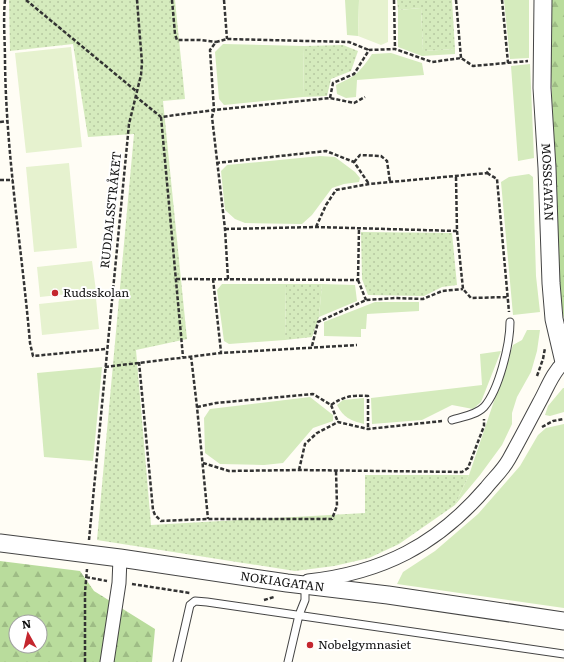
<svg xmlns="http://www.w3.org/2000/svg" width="564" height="662" font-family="Literata,serif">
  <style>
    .grass { fill: #d5ebbd }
    .forest { fill: url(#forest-firs); fill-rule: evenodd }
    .park { fill: url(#park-dots) }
    .pitch { fill: #e6f2cf }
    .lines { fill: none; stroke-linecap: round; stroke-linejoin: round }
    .service-casing { stroke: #444; stroke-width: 9 }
    .minor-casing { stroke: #444; stroke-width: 15 }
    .tertiary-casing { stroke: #444; stroke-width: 19 }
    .path { stroke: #333; stroke-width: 2.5; stroke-dasharray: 4 2; stroke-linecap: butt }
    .service { stroke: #fff; stroke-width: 7 }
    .minor { stroke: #fff; stroke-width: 13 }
    .tertiary { stroke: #fff; stroke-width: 17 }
    .poi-dot { fill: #c4262e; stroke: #fff; stroke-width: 1.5 }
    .labels { text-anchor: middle; stroke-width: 4; stroke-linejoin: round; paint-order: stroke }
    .street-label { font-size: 12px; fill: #111; stroke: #fff }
    .poi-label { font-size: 12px; fill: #111; stroke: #fff; text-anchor: start }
  </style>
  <defs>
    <pattern id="forest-firs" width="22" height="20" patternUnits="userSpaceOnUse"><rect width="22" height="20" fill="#b9dc9c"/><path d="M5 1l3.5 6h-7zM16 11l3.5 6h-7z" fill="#9ebc85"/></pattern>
    <pattern id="park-dots" width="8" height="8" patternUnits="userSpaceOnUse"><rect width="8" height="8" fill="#d5ebbd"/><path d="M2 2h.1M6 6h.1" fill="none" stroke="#b6c8a1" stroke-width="1.8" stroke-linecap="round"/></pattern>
  </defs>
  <rect width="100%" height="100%" fill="#fffdf5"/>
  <path class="grass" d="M345,0h14l-1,36 -11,-1z
    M504,0h25v58l-19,1z
    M421,8l2,43 32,-2v5l-33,2 -24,-9v-37z
    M223,44l81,2 -1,51 -79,8 -5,-6 -4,-47z
    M391,53l31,10 2,12 -67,5 -1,17 -10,1 -9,-4 -1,-9c20,-9 24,-13 36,-31z
    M530,64l4,94 -16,3 -7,-95z
    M320,156l15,1 20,15 5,6 -1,4 -15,2 -12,4 -20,27 -10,9 -57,-1 -10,-4 -10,-9 -4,-39 6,-6z
    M529,174l4,3 3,99 4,36 -27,3 -12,-133 8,-5z
    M222,284h64l-1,56 -56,4 -5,-3 -7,-51z
    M322,284l33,1 2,16 -38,16z
    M375,302h44v9l-52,3 -1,15h-5v8l-37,-1v-14z
    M527,330h13l-3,21 -6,21 -14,25 -5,16v11l-10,21 -22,30 -25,30 14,-30 44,-130 9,-5z
    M501,351l-20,51 -8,7 -21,-4 -30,15 -50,4 -1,-26 111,-13 -2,-31z
    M102,367l-9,94 -49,-4 -7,-84z
    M563,388h1v24l-14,4 -5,-1 3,-9z
    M310,397l23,18v6l-20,7 -30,35 -19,2 -44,-1 -15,-11 -1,-35 6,-9z
    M364,398v26c-14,-4 -20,-6 -27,-19l6,-5z
    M564,424v184l-167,-24 6,-12 32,-21 43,-37 42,-48 18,-31 8,-7z"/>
  <path class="forest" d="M551,0h13v320l-5,-33 -9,-244z
    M0,561l80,10 14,20 61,38 -3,33h-152zM16,622h24v24h-24z"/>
  <path class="park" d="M9,0h166l10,99 -22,2 24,238 -51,11 15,175 214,-12v-38h104l-14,30 -56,39 -30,14 -35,8 -39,5 -198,-31 37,-406 -46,3 -15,-93 -63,7z
    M397,0h55l3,49 -32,2 -2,-43 -23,2z
    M343,45l15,6 -7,20 -20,8 -4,17 -24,1 1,-51z
    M361,232l91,1 5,52 -15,2 -18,9 -56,-1 -6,-16z
    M286,284h36l-3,33 -7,20 -27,3z"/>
  <path class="pitch" d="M359,0h29v42l-7,3 -23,-9z
    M71,47l11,100 -56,6 -11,-100z
    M69,163l8,85 -43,4 -8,-85z
    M92,261l4,30 -56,6 -3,-30z
    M96,298l3,31 -57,6 -3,-31z"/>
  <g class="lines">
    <g class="service-casing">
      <path id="service" d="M452,420c10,-3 24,-5 32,-13 15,-17 26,-63 26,-85
        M177,662l13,-57 5,-4 12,1 357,52
        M288,662l11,-47 6,-15v-15"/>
    </g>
    <g class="minor-casing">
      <path id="minor" d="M308,581c74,-8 129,-36 178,-93 7,-9 17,-18 23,-29 10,-18 20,-37 30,-56 8,-14 13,-30 25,-41
        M107,662l12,-79 1,-25"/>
    </g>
    <g class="tertiary-casing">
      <g id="tertiary">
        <path id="s1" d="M543,0l-1,88 5,80 4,115 3,36 10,43"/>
        <path id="s2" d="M0,543l120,15 167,25 101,12 176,26"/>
      </g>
    </g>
    <path class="path" d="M5,0c-2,20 0,41 0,61 1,94 17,188 25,282l3,13 73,-7
      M26,0l110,91
      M172,0l3,34 2,6h23l16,2
      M224,0l3,39
      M394,0l1,49
      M456,0l5,58
      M502,0l6,63
      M135,96l26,21 53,-7 116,-12 24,5 11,-6
      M330,98l3,-15 21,-9 15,-24 26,-1 37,13 29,-4 12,8 55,-5
      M161,117l22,240
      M0,122l7,-1
      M354,162l6,-7 21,1 6,5 3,21
      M216,163l110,-12 28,11 15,22
      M487,173l10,6 12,133
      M456,177l1,54 6,58 8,9 37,-1
      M0,180h13
      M316,227l10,-22 10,-15 33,-6 118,-11 3,-5
      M225,229l91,-2 141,4
      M176,279l182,1 1,-52
      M213,279l8,73
      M228,279l-3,-50 -13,-112 2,-7 -4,-60 6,-8 11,-3 122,3 20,8
      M358,280l8,20
      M312,346l6,-24 48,-22 30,-2 27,1 19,-8 21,-2
      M191,356l6,51 11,112
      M139,362l14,148 2,5 6,6 47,-2h124l5,-13 -1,-35
      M105,367l116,-14 136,-8
      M537,376l6,-17 2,-11
      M331,405c13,-9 22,-10 37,-9v32
      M197,407l19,-4 97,-9 18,11 7,17
      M542,427l11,-6 11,-2
      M203,463l26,8 70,-1 163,2 6,-4 16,-42v-7
      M299,470l6,-26 12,-11 21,-11 30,7 74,-8
      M89,540l40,-416 12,-49 1,-12 -5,-63
      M86,577l21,4
      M132,584l58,9
      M264,600l10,-3
      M85,662v-70l2,-23"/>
    <use href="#service" class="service"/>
    <use href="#minor" class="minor"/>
    <use href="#tertiary" class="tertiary"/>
  </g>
  <g class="poi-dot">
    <circle cx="55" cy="293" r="4"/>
    <circle cx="310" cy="645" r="4"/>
  </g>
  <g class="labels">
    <g class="street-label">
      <text dy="4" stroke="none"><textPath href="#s1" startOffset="182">MOSSGATAN</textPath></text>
      <text transform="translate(111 210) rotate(-84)" y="4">RUDDALSSTRÅKET</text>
      <text dy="4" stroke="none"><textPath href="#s2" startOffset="285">NOKIAGATAN</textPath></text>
    </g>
    <g class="poi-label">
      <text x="63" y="297">Rudsskolan</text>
      <text x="318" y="649">Nobelgymnasiet</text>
    </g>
  </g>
  <g transform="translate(28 634) rotate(352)"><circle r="19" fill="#ffffff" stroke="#a0a0a0"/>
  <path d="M0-3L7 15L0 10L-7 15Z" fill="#c4262e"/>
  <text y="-6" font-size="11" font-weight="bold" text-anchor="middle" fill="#111111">N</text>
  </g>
</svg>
